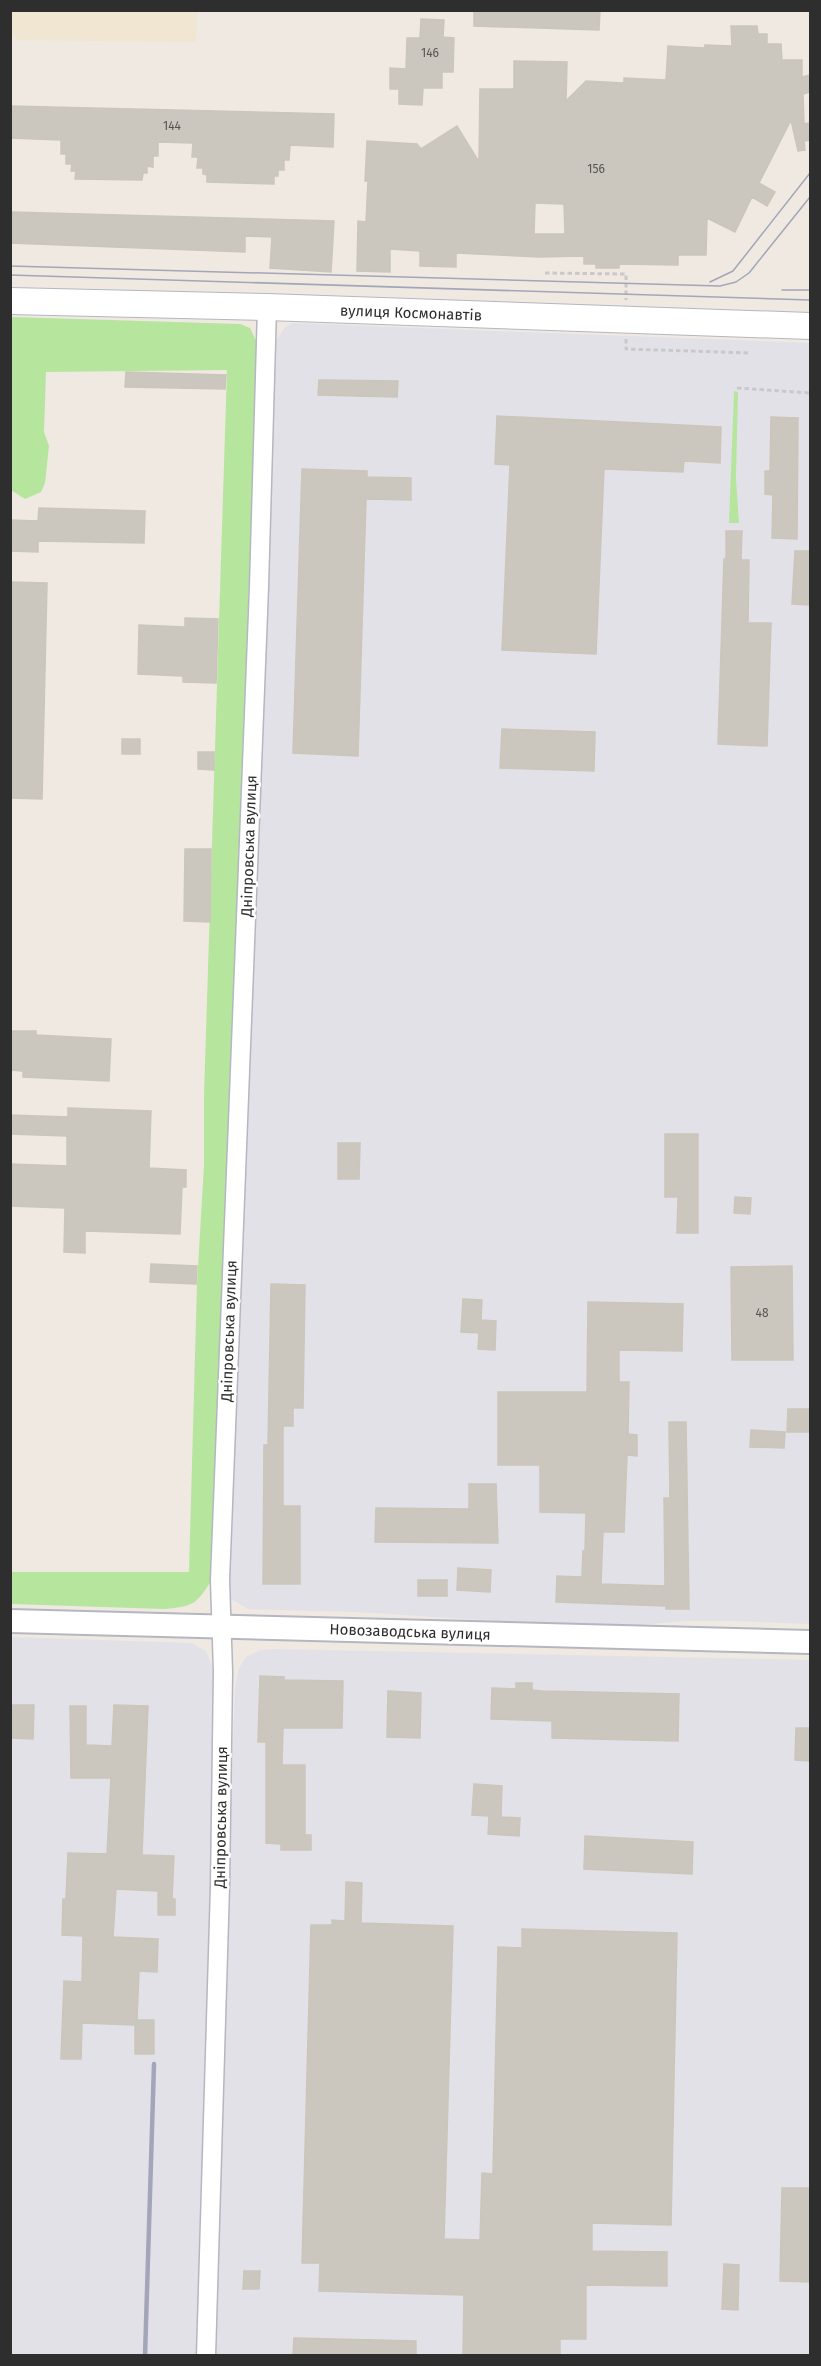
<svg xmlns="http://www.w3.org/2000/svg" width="821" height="2366" font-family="'Fira Sans',sans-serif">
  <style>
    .industrial { fill: #e3e1e8 }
    .education { fill: #f0e6d1 }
    .green { fill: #b6e59e }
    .building { fill: #cbc7bf; stroke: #cbc5ba; stroke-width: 1.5; fill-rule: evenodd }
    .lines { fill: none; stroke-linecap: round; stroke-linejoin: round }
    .minor-casing { stroke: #b4b7c1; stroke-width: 21 }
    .tertiary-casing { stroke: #b4b7c1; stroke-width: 26 }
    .secondary-casing { stroke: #b4b7c1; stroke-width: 28 }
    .path { stroke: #c9c9c9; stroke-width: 3; stroke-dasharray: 4.5 3; stroke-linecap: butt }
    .minor { stroke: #fff; stroke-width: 18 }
    .tertiary { stroke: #fff; stroke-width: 22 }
    .secondary { stroke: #fff; stroke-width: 26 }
    .tram { stroke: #a3a6b8; stroke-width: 1.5 }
    .rail { stroke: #a3a6b8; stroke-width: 4.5 }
    .labels { text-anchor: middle; stroke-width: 5; stroke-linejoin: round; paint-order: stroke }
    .number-label { font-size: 12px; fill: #555452 }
    .street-label { font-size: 15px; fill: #2e2e2e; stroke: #fff }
  </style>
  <rect width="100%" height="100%" fill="#efe9e1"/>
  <path class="industrial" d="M293,323l517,20v1281l-80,-3h-45l-57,5 -73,-1 -198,-13 -109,-3 -17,-10 -4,-9 4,-102 5,-84 11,-301 10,-213 16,-545 12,-18z
    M11,1637l181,6 14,8 6,14 2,21 -8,448 -8,221 -187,1z
    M275,1649l535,11v695l-597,1 22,-666 4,-22 7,-11 14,-7z"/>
  <path class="education" d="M11,10l186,1 -1,31 -180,-2 -1,-5h-4z"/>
  <path class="green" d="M11,317l229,7 10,4 8,17 -47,1236c-15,24 -18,25 -46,28l-154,-5 -1,-32h179l8,-288 7,-119v-70l23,-725 -181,2 -2,60 5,14 -4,37 -4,9 -16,7 -14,-9z
    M734,391l4,1 -2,86 3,45h-10z"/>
  <path class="building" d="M474,10h126l-1,20 -125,-4z
    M421,19l23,1 -1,17 11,1 -1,34h-11v16h-19l-1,17 -23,-1v-15h-9v-21l16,1 1,-31h13z
    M731,26h26l1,8h9v10h14l1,16h20v17l8,-2v17l-7,2 1,30 6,-1v17l-6,1 1,9 -7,1 -7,-31 -32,63 16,9 -8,14 -15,-9 -17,35 -28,-14 -1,37h-28v10l-59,-1v4h-23v-4h-12v-8l-45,1 -83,-4v14l-36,-1v-15l-30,-2v23l-33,-1 1,-50 8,1 2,-41h-3l2,-40 50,3 4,5 36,-23 22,36 1,-73h34v-28l53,1 -1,39 20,-20 38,2v-5l42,2 2,-34 37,2v-3l27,1zM535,203l29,1 1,30h-31z
    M10,106l324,8 -1,33 -43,-2 -1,15h-5v10h-6v6h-4v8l-67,-2v-7l-4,-1v-6h-6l1,-11h-6l1,-14 -35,-1v14h-5v11l-6,-1v7h-4l-1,7 -67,-1 1,-8h-5l1,-7h-6v-10h-5v-14l-51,-2z
    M10,212l324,9 -3,51 -61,-4 2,-31 -27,-1v16l-235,-9z
    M126,372l100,3 -1,14 -100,-2z
    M319,380l79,1 -1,16 -79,-2z
    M497,416l224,11 -1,36 -36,-2 -1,11 -79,-3 -8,185 -94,-4 8,-185 -15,-1z
    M771,417l27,1 -1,121 -25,-1 1,-43 -8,-1v-23h5z
    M302,469l65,2v6l44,1v22l-45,-1 -8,257 -65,-3z
    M39,508l106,3 -1,32 -106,-2v11l-28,-1v-31l28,1z
    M726,531h16l-1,29h8l-1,63h23l-4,123 -49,-2 6,-185h2z
    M795,551h15v54l-18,-1z
    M10,582l37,1 -5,216 -32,-1z
    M185,618l33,1 -2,64 -33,-1v-6l-45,-2 1,-49 46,2z
    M502,729l93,3 -1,39 -94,-3z
    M122,739h18v15h-18z
    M198,752h16v18l-16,-1z
    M185,849h26l-1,73 -26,-1z
    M10,1031h26v4l75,4 -2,42 -86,-4v-6l-13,-1z
    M68,1108l83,3 -2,57 37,2v17h-4l-2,47 -95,-3v22l-21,-1 1,-44 -55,-2v-42l57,2v-30l-57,-2v-19l58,2z
    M665,1134h33v99h-21l1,-36h-13z
    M338,1143h22l-1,36h-21z
    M735,1197l16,1 -1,16 -16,-1z
    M151,1264l46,2 -1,18 -46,-2z
    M792,1266l1,94h-61l-1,-93z
    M271,1284l34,1 -2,123h-10v18h-10v80h17v78h-37l1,-139h4z
    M463,1299l19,1 -1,20 15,1 -1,29 -17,-1 1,-16 -18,-1z
    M588,1302l95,2 -1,47 -63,-1v32h10l-1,52 9,1v21l-10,-1 -3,77h-21l-2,52 64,2 -1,-88h6l-1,-76h17l3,187h-23v-3l-110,-4 1,-26 25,1 1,-26h2l1,-38 -46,-1v-47h-42v-73h89z
    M788,1409h22v23h-23z
    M751,1430l34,2 -1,16 -34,-1z
    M469,1484h27l2,59 -123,-1 1,-34 93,1z
    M458,1568l33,2 -1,22 -33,-2z
    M418,1580h29v16h-29z
    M260,1676l24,1v3l59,1 -1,47h-59l-1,37h23v70h6v15h-30v-6l-15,-1v-101h-8z
    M516,1683h16v7l10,1 137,3 -1,47 -126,-3v-17l-61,-2 1,-31 24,1z
    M388,1691l33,2 -1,45 -33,-1z
    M10,1705h24l-1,34 -23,-1z
    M114,1705l34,1 -6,149 32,1 -2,43h3v16h-17v-24l-42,-2 -3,48 45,2 -1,33 -18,-1 -2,49h17v34h-19v-29l-53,-2 -1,36h-20l3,-78 18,1 1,-46 -21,-1 1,-36h3l2,-46 39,1 4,-76h-40l-1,-72h16v39l26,1z
    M796,1728h14v33l-15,-1z
    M474,1784l28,2 -1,31 19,1 -1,18 -31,-2 1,-18 -17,-1z
    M585,1836l108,6 -1,32 -108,-5z
    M346,1882l16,1 -1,40 92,3 -9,313 36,1 2,-67 11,1 5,-227 24,1v-19l155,4 -6,292 -79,-2v28l75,1v34l-81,-1v54h-26v16h-97l1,-60 -145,-4 1,-28h-18l9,-338h21v-5l13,1z
    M782,2188h28v94l-30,-1z
    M724,2264l15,1 -1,45 -16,-1z
    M244,2271h16l-1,18h-16z
    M294,2338l122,3v14h-123z"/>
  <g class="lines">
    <g class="minor-casing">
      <path id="minor" d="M206,2356l14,-470 3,-214 -3,-92 39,-993 8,-280"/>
    </g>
    <g class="tertiary-casing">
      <path id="tertiary" d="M10,1621l800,21"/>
    </g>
    <g class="secondary-casing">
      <path id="secondary" d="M10,301l257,6 543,19"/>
    </g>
    <path class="path" d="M545,273l81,1v26
      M626,339v10l125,4
      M737,388l73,5"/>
    <use href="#minor" class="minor"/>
    <use href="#tertiary" class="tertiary"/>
    <use href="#secondary" class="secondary"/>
    <path class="tram" d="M10,266l710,20 16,-4 13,-9 61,-76
      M10,275l800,25
      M710,282l23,-11 77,-98
      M782,290h28"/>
    <path class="rail" d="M145,2356l9,-292"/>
  </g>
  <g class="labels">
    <g class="number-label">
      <text x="430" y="57">146</text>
      <text x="172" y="130">144</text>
      <text x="596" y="173">156</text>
      <text x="762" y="1317">48</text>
    </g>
    <g class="street-label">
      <text transform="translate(411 313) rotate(2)" y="5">вулиця Космонавтів</text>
      <text transform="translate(249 846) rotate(-88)" y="5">Дніпровська вулиця</text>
      <text transform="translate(229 1331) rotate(-88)" y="5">Дніпровська вулиця</text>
      <text transform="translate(410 1632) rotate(2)" y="5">Новозаводська вулиця</text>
      <text transform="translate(221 1817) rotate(-89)" y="5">Дніпровська вулиця</text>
    </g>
  </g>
  <rect width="821" height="2366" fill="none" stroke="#2e2e2e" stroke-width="24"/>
</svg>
